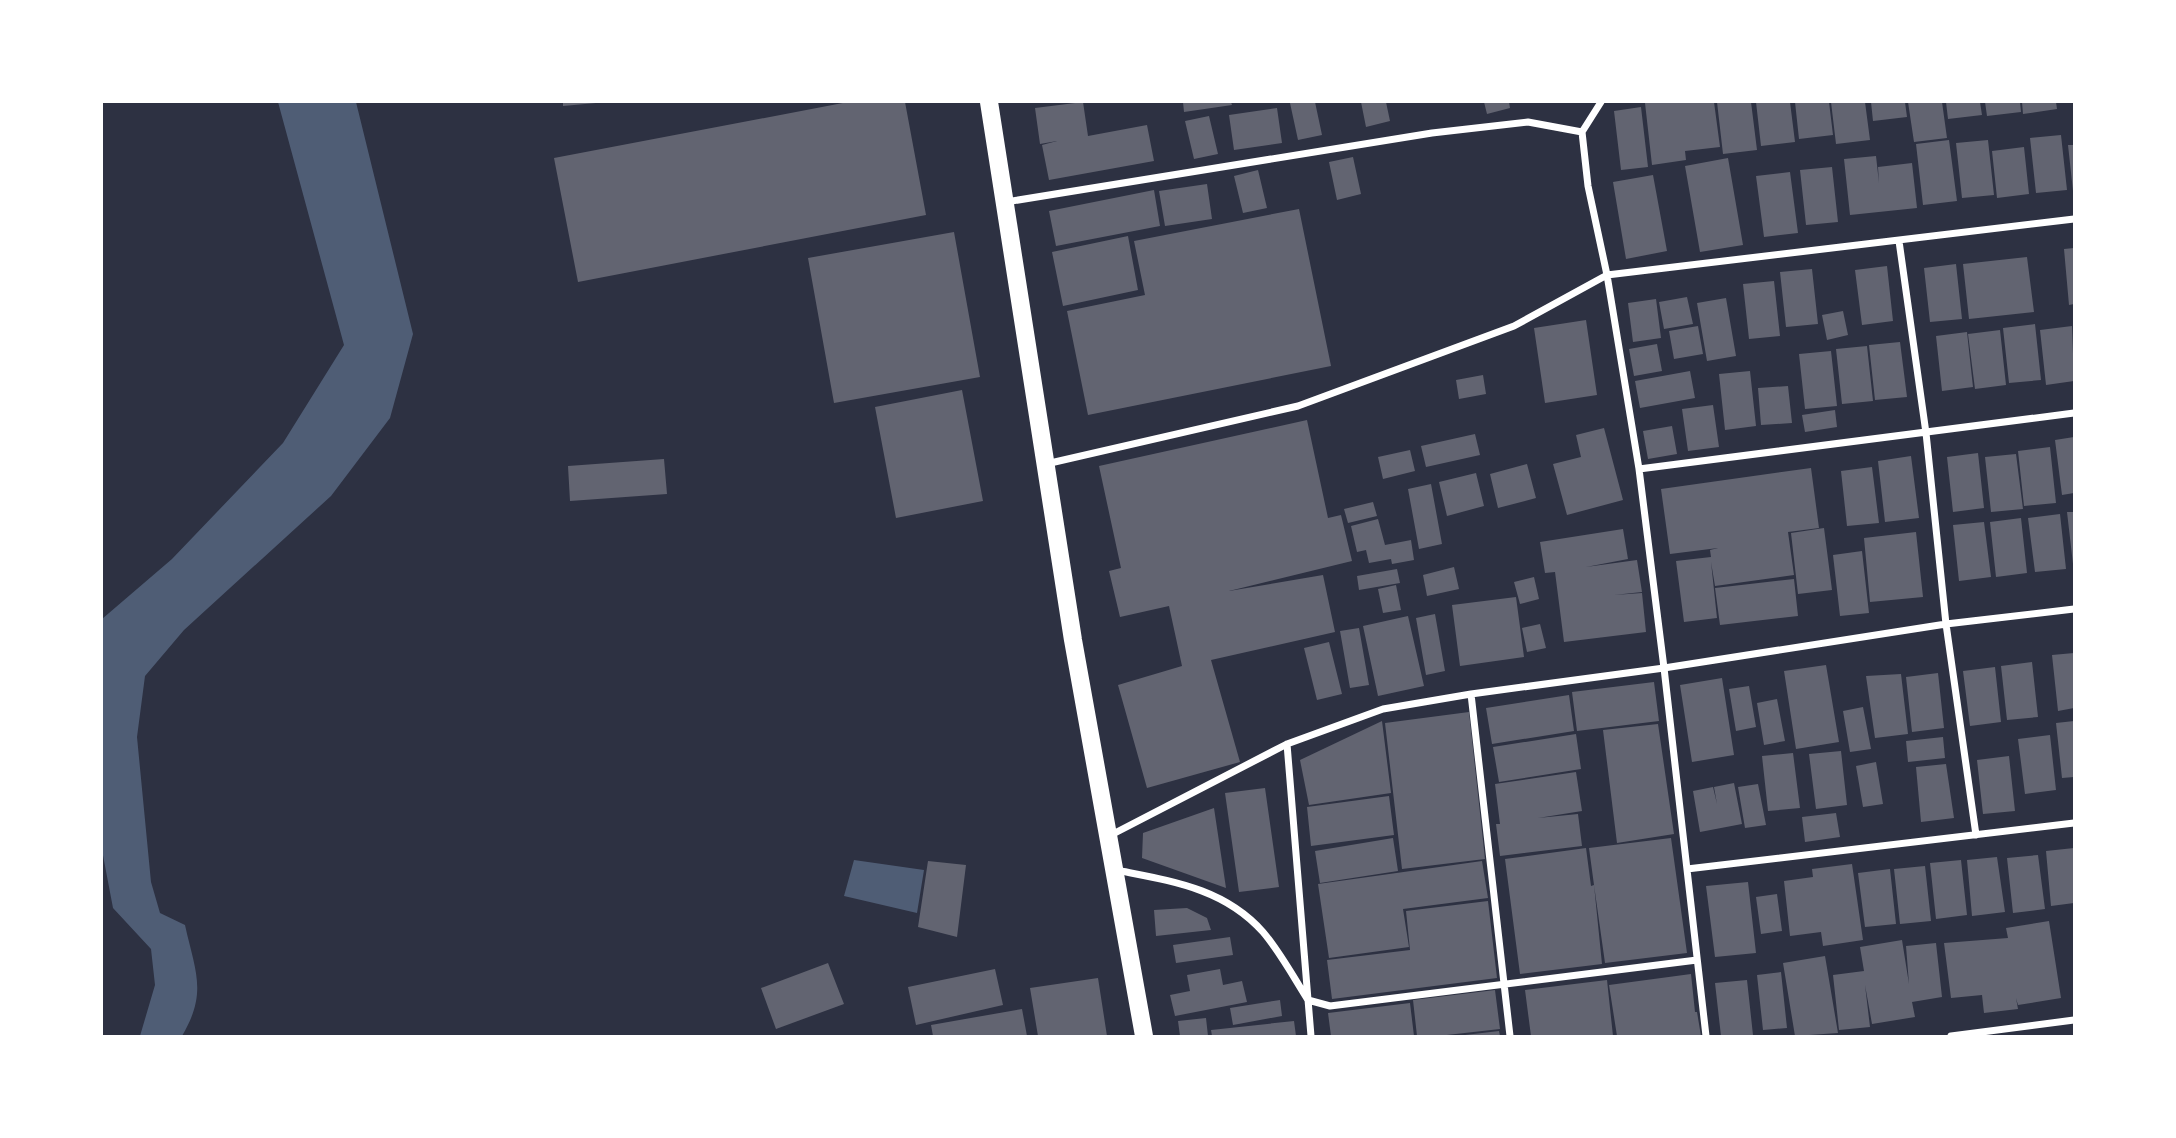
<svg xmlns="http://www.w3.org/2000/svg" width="2176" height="1138" font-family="'Alegreya Sans',sans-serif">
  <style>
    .water { fill: #4f5d75 }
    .building { fill: #626471 }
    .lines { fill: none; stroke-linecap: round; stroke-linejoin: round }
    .minor { stroke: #fff; stroke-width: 7 }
    .primary { stroke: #fff; stroke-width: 18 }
  </style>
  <rect width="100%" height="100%" fill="#2d3142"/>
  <path class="water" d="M278,102h78l57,232 -23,84 -59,78 -147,134 -39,46 -8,61 14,145 9,31 25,12c10,46 23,67 -3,111h-42l15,-51 -4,-36 -38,-41 -11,-58v-231l70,-60 111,-116 61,-98z
    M854,860l70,10 -7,43 -73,-17z"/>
  <path class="building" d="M563,102h33v1l-33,3z
    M848,102h57l21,113 -348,67 -24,-124z
    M1083,102l5,34 59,-11 7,36 -105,19 -7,-35 15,-4 -17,3 -5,-36z
    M1183,102h48l1,3 -48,7z
    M1296,102h19l7,33 -24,5 -8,-37z
    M1361,102h25l4,19 -24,6z
    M1484,102h25l1,6 -23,6z
    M1659,102h55l6,45 -35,4 1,9 -34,5 -7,-62z
    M1717,102h34l6,48 -34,4z
    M1756,102h34l5,40 -34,4z
    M1795,102h34l4,33 -34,4z
    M1831,102h34l5,38 -34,4z
    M1871,102h34l2,15 -34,4z
    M1908,102h34l5,36 -33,4z
    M1946,102h34l2,13 -34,4z
    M1985,102h35l1,10 -34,4z
    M2022,102h34l1,7 -34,5z
    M1641,107l7,60 -27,3 -7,-59z
    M1277,108l5,35 -48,7 -5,-35z
    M1209,116l9,38 -24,5 -9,-38z
    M2061,135l6,55 -31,3 -6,-55z
    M1949,140l8,61 -34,4 -7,-61z
    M1988,140l6,55 -32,3 -6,-55z
    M2068,145h6v46h-1z
    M2024,147l5,47 -32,4 -5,-47z
    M1876,156l3,27 -1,-16 34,-4 5,45 -67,7 -6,-56z
    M1353,157l8,37 -24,6 -8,-38z
    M1728,158l15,87 -43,7 -15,-86z
    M1832,167l6,55 -32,3 -6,-55z
    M1258,170l9,38 -24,5 -9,-37z
    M1790,172l8,61 -34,4 -8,-61z
    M1653,175l14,76 -41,8 -13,-77z
    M1207,184l5,35 -47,7 -6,-35z
    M1154,190l6,36 -104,20 -7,-35z
    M1299,209l32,157 -243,49 -21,-104 78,-16 -11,-54z
    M954,232l26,145 -146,26 -26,-145z
    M1128,236l10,54 -75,16 -11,-54z
    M2074,248v56l-5,1 -5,-56z
    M2027,257l7,55 -65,7 -6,-55z
    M1956,264l6,55 -32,3 -6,-54z
    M1887,266l6,55 -31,4 -7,-55z
    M1812,269l6,55 -32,3 -6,-55z
    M1774,281l6,55 -31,3 -6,-55z
    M1687,297l6,27 -29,5 -5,-27z
    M1726,298l10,58 -29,5 -10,-58z
    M1656,299l5,39 -28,4 -5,-39z
    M1843,311l5,24 -21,5 -5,-25z
    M1586,320l11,75 -52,8 -11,-75z
    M2035,324l6,56 -32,3 -6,-55z
    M1698,326l5,28 -29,5 -5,-28z
    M2072,326l2,55 -28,4 -6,-55z
    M2000,330l6,55 -31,4 -7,-55z
    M1967,332l6,55 -31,4 -6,-55z
    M1900,342l7,55 -32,3 -6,-55z
    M1657,344l5,27 -28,5 -5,-27z
    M1867,346l6,55 -31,3 -6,-55z
    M1831,351l6,55 -32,3 -6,-55z
    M1690,371l5,27 -55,10 -5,-27z
    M1750,371l6,55 -31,4 -6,-56z
    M1483,375l3,19 -27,5 -3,-19z
    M1788,386l4,37 -31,2 -3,-37z
    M962,390l21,111 -87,17 -21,-111z
    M1713,405l6,42 -31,4 -6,-42z
    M1835,410l2,17 -32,5 -3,-17z
    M1307,420l21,98 13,-3 11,46 -123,30 94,-16 12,57 -124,28 29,102 -93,26 -29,-103 64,-19 -13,-60 -49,11 -11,-46 12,-3 -22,-102z
    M1672,426l5,28 -29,5 -5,-28z
    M1604,428l19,72 -56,15 -14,-51 28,-7 -5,-22z
    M1475,434l5,21 -54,12 -5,-21z
    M2074,437v56l-12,2 -7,-55z
    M2050,447l6,56 -32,3 -6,-55z
    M1410,450l5,21 -32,8 -5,-22z
    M1978,453l6,55 -31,4 -6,-55z
    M2016,454l7,55 -32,3 -6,-55z
    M1911,456l8,62 -34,4 -7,-61z
    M664,459l3,35 -97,7 -2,-35z
    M1527,464l9,34 -38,10 -8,-34z
    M1872,467l7,56 -32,3 -6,-55z
    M1811,468l8,60 -31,4 6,43 -79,11 -4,-24 6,56 -33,4 -8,-61 35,-4 -1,-7 8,-2 -48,6 -9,-65z
    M1476,473l8,33 -37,10 -8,-34z
    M1431,484l11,60 -23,5 -11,-60z
    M1373,502l4,14 -29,7 -4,-14z
    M2067,512h7v52h-1z
    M2060,514l6,55 -31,3 -7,-54z
    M2021,518l6,55 -31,4 -6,-55z
    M1378,519l7,26 26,-5 3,20 -22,4 -1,-5 -22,4 -3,-13 -9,2 -6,-26z
    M1984,522l7,55 -32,4 -6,-56z
    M1824,528l8,62 -34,4 -7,-61z
    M1623,529l5,30 -42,8 51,-7 5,32 -28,3 28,-2 4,39 -82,10 -9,-70 -10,1 -5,-31z
    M1916,532l7,65 -53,5 -6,-64z
    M1862,551l7,62 -29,3 -7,-61z
    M1454,567l5,22 -32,7 -4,-21z
    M1397,569l3,14 -41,7 -2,-14z
    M1534,577l5,22 -19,5 -6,-22z
    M1794,579l4,37 -78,9 -5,-37z
    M1396,585l5,25 -18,3 -5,-24z
    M1516,597l8,60 -64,9 -8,-61z
    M1435,614l10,57 -19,4 -10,-57z
    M1408,616l16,70 -46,10 -15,-70z
    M1540,624l6,24 -19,4 -5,-24z
    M1359,628l10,57 -19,3 -10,-57z
    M1329,642l13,52 -25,6 -13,-52z
    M2074,653v55l-16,3 -6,-56z
    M2032,662l6,55 -31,3 -6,-54z
    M1826,665l13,77 -43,7 -12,-78z
    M1995,667l6,55 -31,4 -7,-55z
    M1938,673l6,55 -32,4 -6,-55z
    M1901,674l7,60 -33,4 -9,-62z
    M1722,678l12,77 -42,7 -12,-77z
    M1654,682l5,39 -82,10 -5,-39z
    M1749,686l7,41 -20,4 -7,-42z
    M1569,695l5,36 -82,13 -6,-36z
    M1777,699l8,42 -21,4 -7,-42z
    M1863,707l8,42 -21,3 -7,-41z
    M1469,712l16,147 -83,10 -17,-146z
    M1382,721l9,72 -82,12 -9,-45z
    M2074,721v56l-12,1 -6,-55z
    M1658,724l16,110 -57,9 -14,-113z
    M1576,734l5,35 -82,13 -6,-35z
    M2050,735l6,55 -31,4 -7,-55z
    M1943,737l2,21 -37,4 -2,-21z
    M1841,751l6,54 -31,4 -7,-55z
    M1793,753l7,55 -32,3 -6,-55z
    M2009,756l6,55 -32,3 -6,-54z
    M1876,762l7,42 -20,3 -7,-41z
    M1946,764l8,54 -33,4 -5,-55z
    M1576,772l6,39 -44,7 40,-4 4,32 -82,10 -4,-32h4l-5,-40z
    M1734,783l8,41 -42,8 -7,-41 20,-4 4,17 -3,-17z
    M1758,784l8,41 -21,3 -7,-41z
    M1265,788l14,99 -40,5 -14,-99z
    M1389,796l5,39 -83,11 -4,-39z
    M1214,808l12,80 -84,-30 1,-25z
    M1836,813l4,24 -35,5 -3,-25z
    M1393,838l5,33 -78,12 -5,-32z
    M1671,838l16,115 -82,10 -11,-78 8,79 -82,10 -15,-115 81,-11 5,38 3,-1 -5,-37z
    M2074,848v55l-23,3 -5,-55z
    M2038,855l7,54 -32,4 -6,-55z
    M1997,857l8,55 -33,4 -5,-56z
    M1961,860l6,55 -31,4 -6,-56z
    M928,861l38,4 -9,72 -39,-10z
    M1482,861l6,37 -85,11 6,38 -80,11 -11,-74z
    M1852,864l11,76 -40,6 -2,-14 -31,4 -6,-55 29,-4 -1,-8z
    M1925,866l6,55 -31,3 -6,-55z
    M1890,869l6,55 -31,3 -7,-54z
    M1748,882l8,71 -41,4 -9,-71z
    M1777,894l5,37 -21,3 -5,-37z
    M1488,901l9,77 -165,21 -5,-39 83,-10 -4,-39z
    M1187,908l20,10 4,12 -55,6 -2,-26z
    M2049,921l12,77 -43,7 -2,-7 2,11 -34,4 -2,-18 -31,3 -7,-55 64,-5 -2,-10z
    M1230,937l3,18 -57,8 -3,-18z
    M1902,940l7,44 -3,-38 30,-3 6,54 -30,5 3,15 -43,7 -7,-39 5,42 -31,3 -6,-55 31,-4 -4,-24z
    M1825,956l13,77 -43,3 -12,-73z
    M828,963l16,41 -68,25 -15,-41z
    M995,969l8,36 -87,20 -8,-38z
    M1220,969l3,16 19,-4 5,21 -72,14 -5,-21 20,-4 -3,-16z
    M1781,972l6,56 -24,2 -6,-55z
    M1691,974l4,38h2l4,24h-84l-8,-51z
    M1098,978l9,58h-69l-8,-48z
    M1607,980l6,56h-82l-6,-46z
    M1747,980l6,55 -32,1 -6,-53z
    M1495,990l5,39 -62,7h-21l-4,-36z
    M1280,1000l2,16 -49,9 -3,-17z
    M1410,1003l4,33h-83l-3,-23z
    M1022,1009l5,27h-94l-2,-11z
    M1206,1018l2,18h-28l-2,-15z
    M1294,1021l2,15h-84l-1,-6z
    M1499,1031l1,5h-35v-1z"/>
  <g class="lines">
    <path class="minor" d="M1582,132l6,54 19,89 32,194 25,199 42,368
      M1582,132l19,-30
      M1006,202l426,-69 96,-11 54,10
      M1899,241l27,192 20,191 30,211
      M1046,464l252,-58 216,-80 93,-51 467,-56
      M1639,469l435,-56
      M1471,694l39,342
      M1287,744l24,292
      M1111,835l176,-91 96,-35 88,-15 193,-26 282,-44 128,-15
      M1687,869l387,-46
      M1116,870c55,11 108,18 147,62 17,20 31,46 45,68l22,6 367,-46
      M1951,1036l123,-16"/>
    <path class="primary" d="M989,102l84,538 71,396"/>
  </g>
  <rect width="2176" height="1138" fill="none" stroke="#ffffff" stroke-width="206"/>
</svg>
